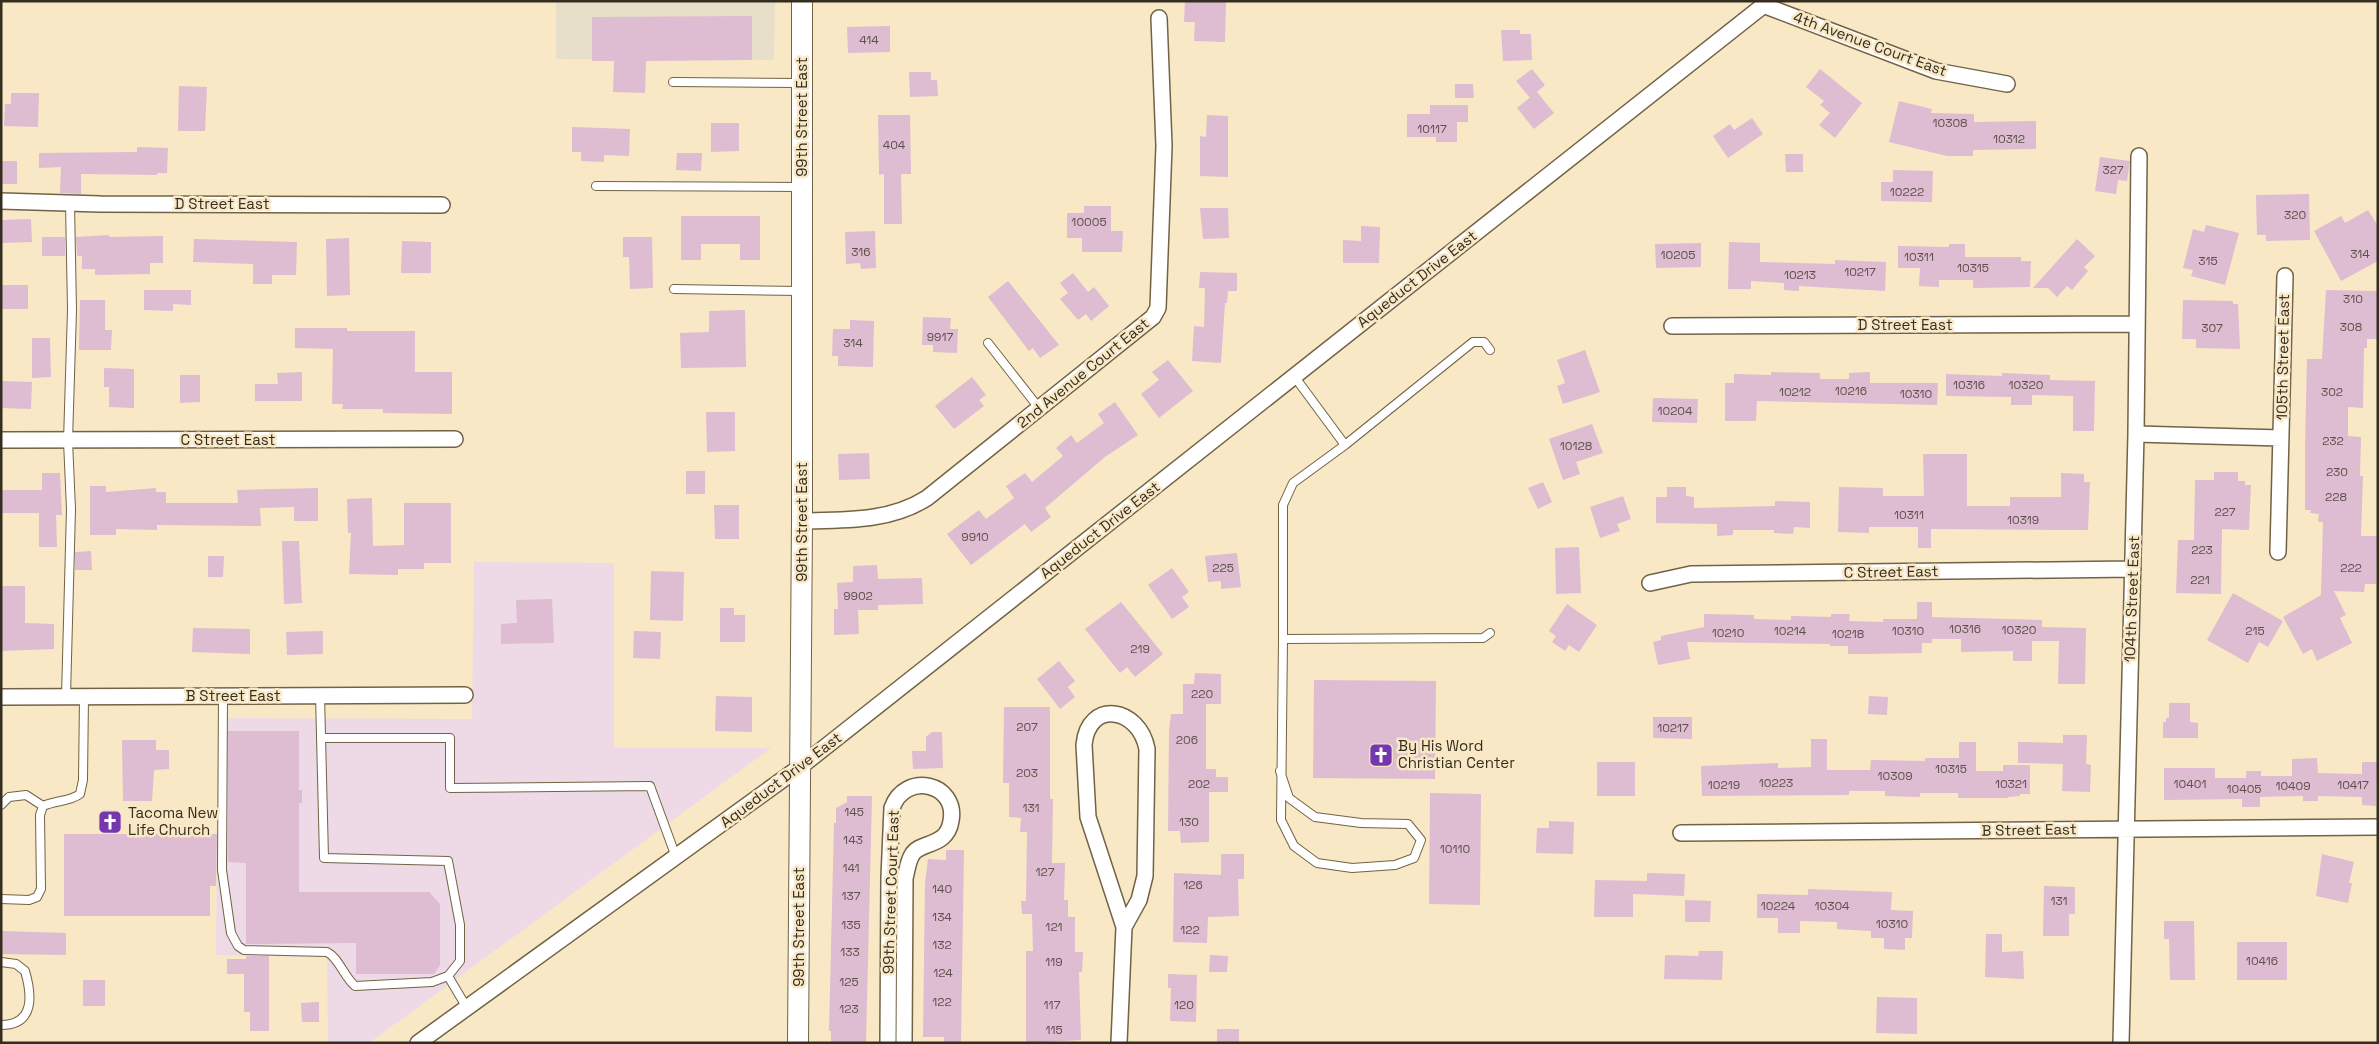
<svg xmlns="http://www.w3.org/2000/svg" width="2379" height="1044" font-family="'Space Grotesk',sans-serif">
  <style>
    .commercial { fill: #eed9e7 }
    .industrial { fill: #e8dfca }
    .building { fill: #debcd1 }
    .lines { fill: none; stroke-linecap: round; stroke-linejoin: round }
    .service-casing { stroke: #716345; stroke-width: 10 }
    .minor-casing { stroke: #716345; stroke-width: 18 }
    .tertiary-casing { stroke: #716345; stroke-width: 22 }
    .service { stroke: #fff; stroke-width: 8 }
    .minor { stroke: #fff; stroke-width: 15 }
    .tertiary { stroke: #fff; stroke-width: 20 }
    .labels { text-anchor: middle; stroke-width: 5; stroke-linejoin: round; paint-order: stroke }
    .number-label { font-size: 12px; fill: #5e514c }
    .street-label { font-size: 15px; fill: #342d20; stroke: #f9e8c6 }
    .poi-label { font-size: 15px; fill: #342d20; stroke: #f9e8c6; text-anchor: start }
  </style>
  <rect width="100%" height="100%" fill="#f9e8c6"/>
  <path class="commercial" d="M474,562l140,1v185h157l-402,295h-41l-1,-86 -111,-2 2,-237 254,1z"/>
  <path class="industrial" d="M556,1h219l-1,59 -218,-1z"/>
  <path class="building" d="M1185,1h41l-1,41 -31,-1 1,-19h-11z
    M752,16v44l-106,1 -1,32 -32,-1 1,-31h-22v-44z
    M890,26v26l-42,1 -1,-26z
    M1501,30h19v4h11l1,26 -29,1z
    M1532,69l13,16 -15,13 -14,-17z
    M1820,69l42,34 -27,35 -16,-13 11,-12 -10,-8 4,-4 -18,-14z
    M909,72h22v8h6l1,16 -28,1z
    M1455,84h18l1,14h-19z
    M179,86l28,1 -2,44h-27z
    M1537,92l17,21 -20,16 -17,-21z
    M11,93h28l-1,34 -34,-1 1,-22h6z
    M1899,101l33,8 -1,4 43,1v8l62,-1v28l-63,1v6h-26l-58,-14z
    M1430,105h38v17h-11v20h-21v-5h-29v-23h23z
    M878,115h32l1,59h-10l1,50h-18v-50l-5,1z
    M1207,115l21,1v61l-28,-1v-40l6,1z
    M1752,118l11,16 -35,24 -15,-22 17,-12 4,6z
    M711,123h28v28l-28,1z
    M572,127l58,2 -1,27 -25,-1v7l-23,-1v-9h-9z
    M137,147l31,1 -1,25h-10v2l-76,-1v20l-21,-1 1,-26 -22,1v-15l98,-1z
    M677,153h25l-1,18 -25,-1z
    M1785,154h18v18h-17z
    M2100,157l30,4 -3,20 -9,-1 -2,14 -21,-3z
    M1,161h16v23h-16z
    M1893,170l40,1 -1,31 -51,-1v-19h12z
    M2309,194l1,46 -44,1v-6h-9l-1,-40z
    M1084,206h27v25h12l-1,21h-40v-14h-15v-25h17z
    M1200,208h28l1,30 -26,1z
    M2368,210l10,16v35l-37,20 -27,-50 27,-15 4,7z
    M681,216h79v44h-20v-16h-39v16h-20z
    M31,219l1,23 -31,1v-23z
    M2206,225l33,8 -14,52 -34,-9 2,-6 -10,-2 10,-39 11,3z
    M1361,226l19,1 -1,36h-36v-23l18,1z
    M875,231l1,37 -15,1 -1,-6 -14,1 -1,-32z
    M109,235v2l54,-1v27h-13v11l-55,1v-6h-13v-13h-5l-1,-19z
    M42,237h23v19h-23z
    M623,237h29l1,51 -23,1 -1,-32h-6z
    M349,238l1,57 -23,1 -1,-57z
    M194,239l103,3 -1,33h-24v9h-19v-20l-60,-2z
    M2077,239l18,17 -11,11 4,4 -16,19 -5,-4 -10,11 -9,-9h-15z
    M402,241l29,1v31h-30z
    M1729,242l31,1v19l75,2v-4l51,2 -1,29 -86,-5v5l-15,-1v-7l-33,-2v8h-23z
    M1701,243v24l-45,1 -1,-24z
    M1949,244h16v13h56v4h10l-1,26 -57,1v-8h-34v7l-20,-1 1,-18h-22v-22l51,1z
    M1200,272l37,1v18h-9l-1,12h-2l-4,60 -29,-2 2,-35 10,1 1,-39h-6z
    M1073,273l15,19 6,-5 15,19 -18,15 -5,-7 -8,6 -18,-21 8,-6 -8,-10z
    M1008,281l51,64 -19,13 -7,-10 -4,3 -41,-54z
    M1,285h27v24h-27z
    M144,290h47v15l-18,-1v7l-29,-1z
    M2326,290l52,1v48h-11v9h-3l-1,60 -15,-1v29l13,1 -1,39h3l-2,60h16l-1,48h-11l-1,8 -30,-1 12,24 -6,3 12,25 -35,18 -5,-12 -9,5 -20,-37 38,-22 2,-73h-5l1,-8 -9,-1 1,-3h-6v-64l2,-87h15z
    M80,300h25v30h7l-1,20h-32z
    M2183,300l50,1v3h5l2,45 -44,-1v-9h-14z
    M745,310l1,57 -65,1 -1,-35 29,-1v-21z
    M923,317l28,1 -1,11h8l-1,24 -24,-1v-7h-11z
    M850,320l24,1 -1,46 -35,-1v-10h-6l1,-27h17z
    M295,328h52v3h68v41h37v42l-69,-1v-4h-41l1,-5h-11l1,-55 -38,-1z
    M32,338h18l1,39 -19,1z
    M1585,350l15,42 -37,12 -6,-18 8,-3 -8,-23z
    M1168,360l25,31 -34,27 -18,-24 18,-14 -7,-8z
    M104,368l30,1v39l-25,-1v-20h-5z
    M302,372v29h-47v-17h23l-1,-11z
    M1771,372l49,1v6h29v-6l21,-1v11h68l-1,22 -180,-4 -1,20h-31v-38h9v-9l37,1z
    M2002,373l48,2v5l45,1 -1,50h-21v-35l-41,-1v10h-21v-8l-65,-1v-22l56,2z
    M180,375h20v27l-20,1z
    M972,377l14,18 -7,5 5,6 -30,23 -19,-23z
    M1,381l31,1 -1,27 -30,-1z
    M1653,398l45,1 -1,24 -45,-1z
    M1115,402l23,33 -33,22 -60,51 6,9 -20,15 -6,-8 -54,41 -24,-31 32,-24 7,9 28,-21 -8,-12 19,-13 7,9 31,-26 -7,-8 15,-13 6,8 27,-20 -6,-9z
    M706,412h29v39l-28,1z
    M1592,424l11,29 -27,9 4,12 -17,6 -14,-41z
    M869,453l1,26 -31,1 -1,-26z
    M1923,454h44v52h43v-9h51v-24l23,1v8h6l-2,48 -157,-1v19h-13v-21h-49v6l-31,-1 1,-45 44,1v8h41z
    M686,471h19v23h-19z
    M2214,472h24v9h7v4h6l-2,45 -27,-1 -1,65 -45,-1 2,-53h16l1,-60h19z
    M42,473h18l2,42h-6l1,32h-18v-34h-38v-23h41z
    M1543,482l9,20 -14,7 -10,-21z
    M90,486h16v6l50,-4v4h10v11h72l-1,-13 81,-2v33h-24v-14l-34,1 1,18 -104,-1v5l-41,-1v6h-26z
    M1667,487h19v9l8,1v11l81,-2v-5l35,1v26l-16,-1 -1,7 -19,-1v-3h-41v5l-16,1v-12l-61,-1v-26h11z
    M1623,496l8,23 -14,5 3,7 -20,7 -10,-31z
    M372,498l1,48 31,-1v-42h47v60h-27v6h-26v6l-49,-1 2,-41h-3l-1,-34z
    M714,505h25v34h-24z
    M282,541h17l3,62 -18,1z
    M1579,547l2,46 -25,1 -1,-46z
    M91,551l1,19h-17v-18z
    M1237,553l4,34 -20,2v-8l-13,1 -3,-26z
    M208,556h16l-1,21h-15z
    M877,565l1,14 44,-1 1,26 -45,1v5h-20l1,24 -25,1v-26h4l-1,-26 16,-1v-16z
    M1172,568l17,24 -7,5 7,10 -17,12 -24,-34z
    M651,571l33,1 -1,49 -33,-1z
    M1,586h24v37l29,1v25l-53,2z
    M2233,593l50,28 -15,26 -9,-5 -11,21 -41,-23z
    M552,599l2,44 -53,1v-20l16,-1 -1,-23z
    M1121,602l42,52 -28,23 -8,-10 -7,6 -35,-44z
    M1917,602h15v15l110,3v7l44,1 -1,56h-27l1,-43h-27v20h-19v-10l-52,1v-13h-29v4h-10v10l-57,1h-17v-8h-18v-2l-143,-2 3,17 -32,6 -5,-23 8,-2v-4l43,-9v-13l50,1v4l37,1v-4l40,1v-3h19l-1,7 34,1v-3h34z
    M1567,604l30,21 -18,27 -10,-7 -4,6 -13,-9 4,-6 -7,-5z
    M720,608h14v7h11v27h-25z
    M193,628l57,1v25l-58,-2z
    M323,631v23l-36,1 -1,-23z
    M634,631l27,1 -1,27 -27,-1z
    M1059,661l16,20 -7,6 7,10 -15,12 -23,-30z
    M1195,673l26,1v30h-15v65h10v8h12v15h-19v50l-28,1 -1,-12h-12l1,-100 2,-17h12v-30h11z
    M1314,680l122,1 -1,98 -122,-1z
    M716,696l36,1v35l-37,-1z
    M1869,696l19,1 -1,18 -19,-1z
    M2169,703h21v19l8,1v15h-35v-16h3v-4h3z
    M1004,707h46v92h3l-1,64h13l-1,37h4v17h7v35h8l-1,20h-3l2,68 -55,3v-92h7l-1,-37h-10l-1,-13h5l1,-69h-7l1,-14 -12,-1v-34h-6z
    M1653,717h39v22l-39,-1z
    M228,731h71v59h3v13h-3v89h130l11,12v61l-6,9h-78v-31l-110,1v-81l-18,-1z
    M932,732h10l1,36 -30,1 -1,-18h14v-14z
    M2063,735h24l-1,29 5,1 -1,27 -28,-1 1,-27 -45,-1v-21l45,1z
    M1811,739h16v31h43l1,-10 54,1v-3h34v-16h17v29h27v-6h27v29h-10v2l-12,1v1h-50v-5h-38v4l-35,-1v-5h-36v4l-147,1 -1,-30 77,-3v5l33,-1z
    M122,740h34v10h13v19l-15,1 -2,31h-29z
    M2317,758l1,15 44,1v-12h15l-1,44 -14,-1v-8l-44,-1v5h-15v-5l-43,1v10h-18v-8l-78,1v-32h51v10h31v-7h15v5h31v-17z
    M1597,762h38v34h-38z
    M1430,793l51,1 -1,111 -51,-1z
    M847,796h25l-6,247h-35v-12h-2l5,-208h2v-15l11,-6z
    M1549,821l25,1 -1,32 -37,-1 1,-25h12z
    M64,834h153l-1,52h-6v30h-146z
    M946,850h18l-3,193h-17v-6h-21l2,-154 3,-24 18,1z
    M1221,854h23v25h-6l1,37 -31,1 -1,26 -34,-1 1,-69 47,2z
    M2322,854l32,8 -5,21h3l-4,20 -32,-7z
    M1647,873l38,1 -1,22 -51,-2v23h-39l1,-37 52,1z
    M2044,886l31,1v27h-6v22h-26z
    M1808,889l84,3 -1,18 22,1 -1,27h-7v12l-21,-1v-11h-13v-7l-34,-2v-7l-37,-1v12h-22v-15h-21v-24l51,1z
    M1685,900l26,1 -1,21h-25z
    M2164,921h30l1,59h-25l-1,-41h-5z
    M1,931l65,2v22l-65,-1z
    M1986,934h16v18l21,-1 1,28 -39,-2z
    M2237,942h50v38h-50z
    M1699,951h24l-1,29 -58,-1 1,-24 33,1z
    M1210,955l18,1 -1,16h-18z
    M246,956h23v75h-19v-19h-6v-38h-17v-15h19z
    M1168,974l29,1 -1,47 -26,-1 1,-33h-3z
    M83,980h22v26h-22z
    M1877,997l40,1v36l-41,-1z
    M319,1002v20h-17l-1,-19z
    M1217,1029h22v14h-22z"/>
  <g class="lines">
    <g class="service-casing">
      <path id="service" d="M673,82l128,1
        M596,186l204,1
        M674,289l126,2
        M988,343l51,65
        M1294,376l51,69 -52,38 -10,22v134l200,-1 7,-5
        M1345,445l128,-103h11l6,8
        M66,696l5,-187 -3,-68 4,-131 -2,-107
        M223,696l-1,174 9,63 7,13 6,4 83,2c12,6 17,25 28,34l77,-4 16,-6 12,-15v-36l-12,-64 -124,-3 -4,-163
        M321,738h129v50l200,-2 26,71
        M1280,771l9,27 26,19 46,6 47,1 13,16 -7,18 -19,7 -43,3 -35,-5 -23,-17 -13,-26 2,-181
        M1,805l8,-8 17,-2 17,11
        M1,899l28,1 8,-3 4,-8 -1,-74 3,-9c13,-6 26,-4 37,-12l3,-14 1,-84
        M1,962l15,2 9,7c7,24 10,54 -24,54
        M448,976l19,32"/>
    </g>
    <g class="minor-casing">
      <path id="minor" d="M1763,5l173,66 71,13
        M1,201l99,3 342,1
        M1672,326l465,-2
        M2136,434l145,4
        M1,440l454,-1
        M802,521c43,-1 87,1 125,-23l226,-181 5,-9 6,-162 -5,-128
        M2278,552l7,-276
        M1650,583l41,-9 442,-5
        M1,697l464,-2
        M1681,833l695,-6
        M418,1043l382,-276 969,-766
        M888,1043l1,-166 3,-69c13,-37 66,-25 59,13 -4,27 -32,20 -39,34 -4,6 -5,16 -7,23l-1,165
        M1119,1043l5,-116 -36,-110 -4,-72c4,-46 55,-38 63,4l-2,127 -6,24 -15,27
        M2121,1043l15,-609 3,-278"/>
    </g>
    <g class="tertiary-casing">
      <path id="tertiary" d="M798,1043l4,-522v-520"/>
    </g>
    <use href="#service" class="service"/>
    <use href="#minor" class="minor"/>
    <use href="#tertiary" class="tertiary"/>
  </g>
  <defs>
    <g id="church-square" transform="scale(1.25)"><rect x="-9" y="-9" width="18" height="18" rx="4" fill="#7437ad" stroke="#f9e8c6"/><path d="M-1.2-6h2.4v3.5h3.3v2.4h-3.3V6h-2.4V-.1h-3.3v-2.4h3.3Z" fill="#fff"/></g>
  </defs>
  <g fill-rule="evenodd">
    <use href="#church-square" x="1381" y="755"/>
    <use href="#church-square" x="110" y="822"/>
  </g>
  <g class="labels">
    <g class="number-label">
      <text x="869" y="44">414</text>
      <text x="1950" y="127">10308</text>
      <text x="1432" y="133">10117</text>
      <text x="2009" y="143">10312</text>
      <text x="894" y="149">404</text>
      <text x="2113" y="174">327</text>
      <text x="1907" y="196">10222</text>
      <text x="2295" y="219">320</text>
      <text x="1089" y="226">10005</text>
      <text x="861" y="256">316</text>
      <text x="2360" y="258">314</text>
      <text x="1678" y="259">10205</text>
      <text x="1919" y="261">10311</text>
      <text x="2208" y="265">315</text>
      <text x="1973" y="272">10315</text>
      <text x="1860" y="276">10217</text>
      <text x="1800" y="279">10213</text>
      <text x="2353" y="303">310</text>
      <text x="2351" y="331">308</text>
      <text x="2212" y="332">307</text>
      <text x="940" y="341">9917</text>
      <text x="853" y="347">314</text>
      <text x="1969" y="389">10316</text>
      <text x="2026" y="389">10320</text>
      <text x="1851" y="395">10216</text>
      <text x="1795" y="396">10212</text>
      <text x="2332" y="396">302</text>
      <text x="1916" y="398">10310</text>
      <text x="1675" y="415">10204</text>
      <text x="2333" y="445">232</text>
      <text x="1576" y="450">10128</text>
      <text x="2337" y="476">230</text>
      <text x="2336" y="501">228</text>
      <text x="2225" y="516">227</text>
      <text x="1909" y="519">10311</text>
      <text x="2023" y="524">10319</text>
      <text x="975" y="541">9910</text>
      <text x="2202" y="554">223</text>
      <text x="1223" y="572">225</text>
      <text x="2351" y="572">222</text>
      <text x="2200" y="584">221</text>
      <text x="858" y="600">9902</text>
      <text x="1965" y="633">10316</text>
      <text x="2019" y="634">10320</text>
      <text x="1790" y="635">10214</text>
      <text x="1908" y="635">10310</text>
      <text x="2255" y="635">215</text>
      <text x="1728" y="637">10210</text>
      <text x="1848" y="638">10218</text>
      <text x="1140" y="653">219</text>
      <text x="1202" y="698">220</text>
      <text x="1027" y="731">207</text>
      <text x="1673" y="732">10217</text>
      <text x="1187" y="744">206</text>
      <text x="1951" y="773">10315</text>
      <text x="1027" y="777">203</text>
      <text x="1895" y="780">10309</text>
      <text x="1776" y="787">10223</text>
      <text x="1199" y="788">202</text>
      <text x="2011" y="788">10321</text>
      <text x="2190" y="788">10401</text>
      <text x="1724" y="789">10219</text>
      <text x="2353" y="789">10417</text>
      <text x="2293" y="790">10409</text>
      <text x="2244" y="793">10405</text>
      <text x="1031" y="812">131</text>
      <text x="854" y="816">145</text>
      <text x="1189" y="826">130</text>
      <text x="853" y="844">143</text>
      <text x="1455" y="853">10110</text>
      <text x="851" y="872">141</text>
      <text x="1045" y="876">127</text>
      <text x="1193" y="889">126</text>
      <text x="942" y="893">140</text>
      <text x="851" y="900">137</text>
      <text x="2059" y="905">131</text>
      <text x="1778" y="910">10224</text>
      <text x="1832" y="910">10304</text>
      <text x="942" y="921">134</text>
      <text x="1892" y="928">10310</text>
      <text x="851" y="929">135</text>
      <text x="1054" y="931">121</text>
      <text x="1190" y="934">122</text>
      <text x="942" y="949">132</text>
      <text x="850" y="956">133</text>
      <text x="2262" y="965">10416</text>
      <text x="1054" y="966">119</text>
      <text x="943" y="977">124</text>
      <text x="849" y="986">125</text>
      <text x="942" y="1006">122</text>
      <text x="1052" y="1009">117</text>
      <text x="1184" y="1009">120</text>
      <text x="849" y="1013">123</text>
      <text x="1054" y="1034">115</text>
    </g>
    <g class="street-label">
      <text transform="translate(1870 44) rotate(20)" y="5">4th Avenue Court East</text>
      <text transform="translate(802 117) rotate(-90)" y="5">99th Street East</text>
      <text x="222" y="209">D Street East</text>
      <text transform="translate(1417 279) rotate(-38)" y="5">Aqueduct Drive East</text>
      <text x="1905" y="330">D Street East</text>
      <text transform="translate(2283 357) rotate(-89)" y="5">105th Street East</text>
      <text transform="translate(1083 373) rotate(-39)" y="5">2nd Avenue Court East</text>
      <text x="228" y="445">C Street East</text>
      <text transform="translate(802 522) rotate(-90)" y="5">99th Street East</text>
      <text transform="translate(1100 530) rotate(-38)" y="5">Aqueduct Drive East</text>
      <text transform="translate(1891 572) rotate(-1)" y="5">C Street East</text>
      <text transform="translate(2132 599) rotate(-88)" y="5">104th Street East</text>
      <text x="233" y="701">B Street East</text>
      <text transform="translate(781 780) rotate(-37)" y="5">Aqueduct Drive East</text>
      <text transform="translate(2029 830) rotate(-1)" y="5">B Street East</text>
      <text transform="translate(891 892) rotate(-88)" y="5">99th Street Court East</text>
      <text transform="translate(799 927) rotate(-90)" y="5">99th Street East</text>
    </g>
    <g class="poi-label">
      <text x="1398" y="751">By His Word<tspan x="1398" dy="17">Christian Center</tspan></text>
      <text x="128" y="818">Tacoma New<tspan x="128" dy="17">Life Church</tspan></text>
    </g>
  </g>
  <rect width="2379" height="1044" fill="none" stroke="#342d20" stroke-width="5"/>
</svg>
